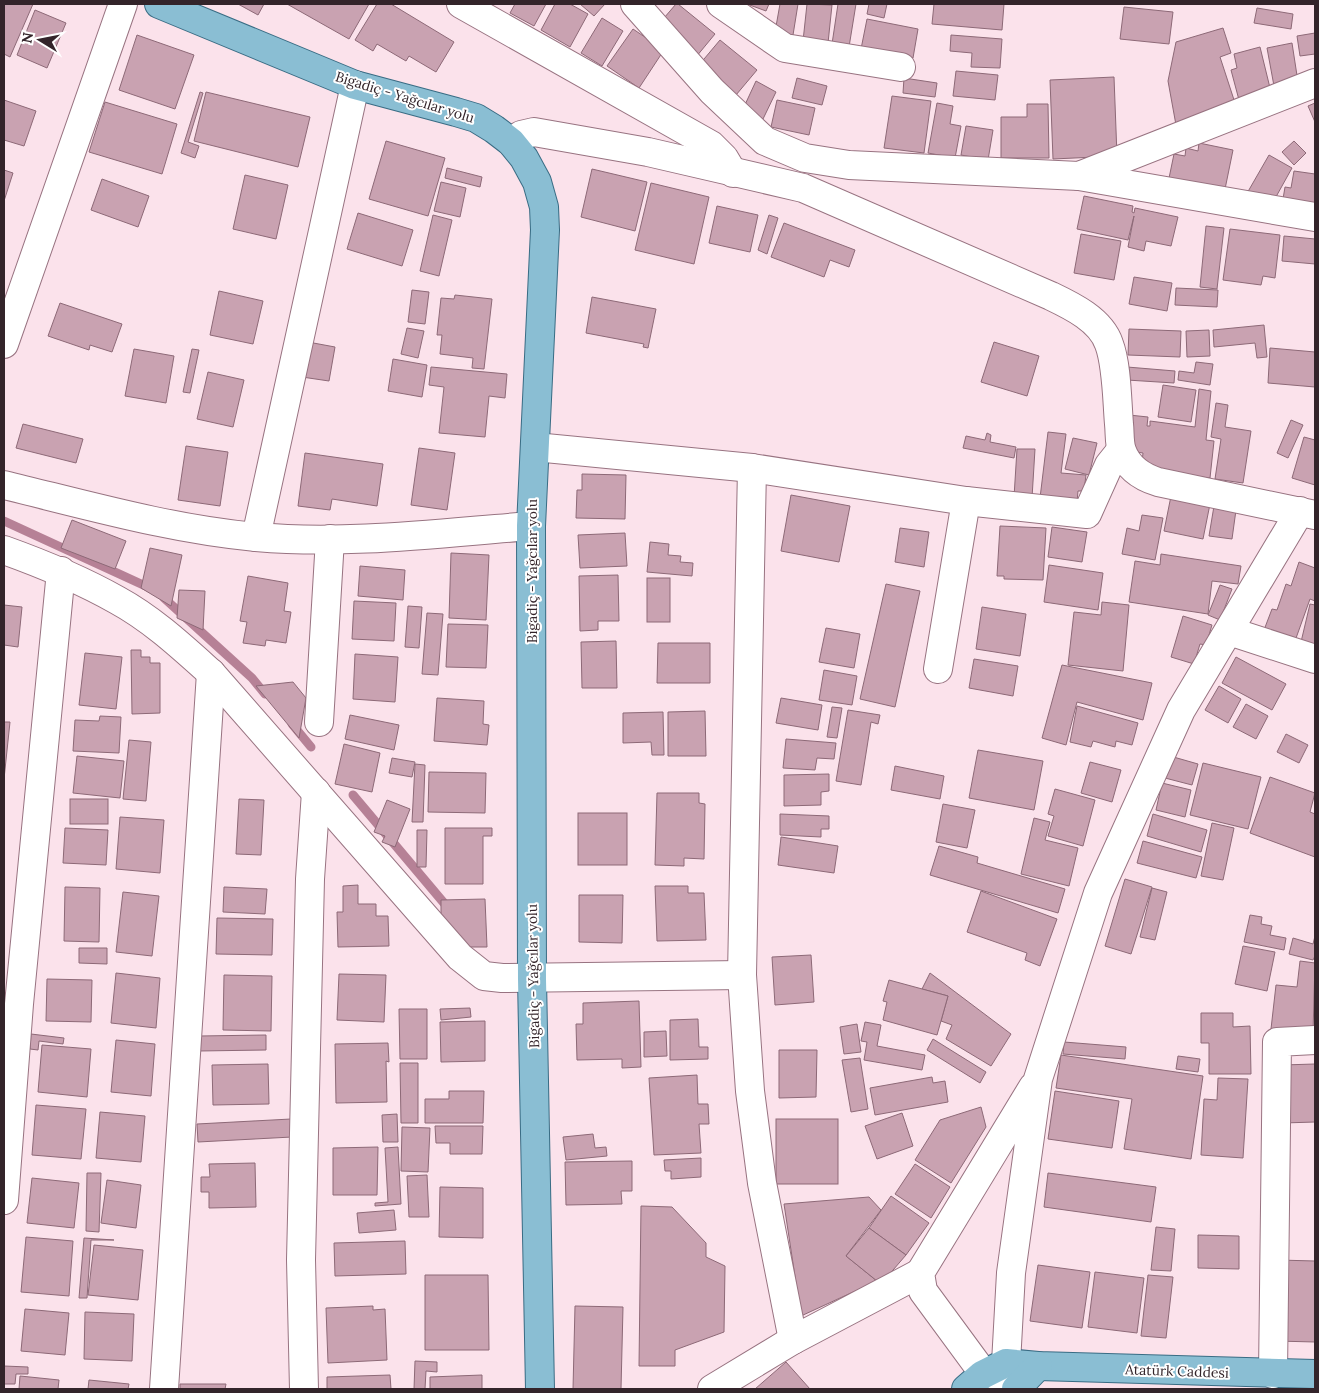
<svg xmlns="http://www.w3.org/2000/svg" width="1319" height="1393" viewBox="0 0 1319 1393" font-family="Lora,serif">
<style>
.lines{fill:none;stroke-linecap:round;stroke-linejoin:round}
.stream{stroke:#b68196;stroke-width:9}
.building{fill:#c9a2b1;stroke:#8d6977}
.minor-casing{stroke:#987381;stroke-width:30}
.major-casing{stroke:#396c84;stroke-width:30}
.minor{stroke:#fff;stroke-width:28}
.major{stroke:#8abed3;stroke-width:28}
.labels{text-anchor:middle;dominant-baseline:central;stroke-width:4;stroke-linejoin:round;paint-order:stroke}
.street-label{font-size:14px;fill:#33242a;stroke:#fff}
</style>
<rect width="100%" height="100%" fill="#fbe2eb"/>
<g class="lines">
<g class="stream">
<polyline points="4,521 152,589"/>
<polyline points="164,598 252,678 265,694"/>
<polyline points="292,724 311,747"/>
<polyline points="353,795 449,909"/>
</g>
</g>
<g class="building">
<polygon points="4,4 33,4 10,57 4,54"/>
<polygon points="238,4 264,4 258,15"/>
<polygon points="287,4 369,4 349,39"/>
<polygon points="377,4 391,4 454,42 436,72 409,56 406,61 377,44 373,51 355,40"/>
<polygon points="515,4 546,4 534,26 510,13"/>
<polygon points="555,4 570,4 588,14 570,47 541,30"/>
<polygon points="580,4 605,4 594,16"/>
<polygon points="676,4 678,4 715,34 696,57 658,25"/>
<polygon points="747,4 769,4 766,11"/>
<polygon points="780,4 798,4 793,35 775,32"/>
<polygon points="807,4 832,5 828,43 803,41"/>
<polygon points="838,4 856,4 849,47 832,44"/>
<polygon points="869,4 887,4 884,18 867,14"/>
<polygon points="934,4 1004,4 1002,30 932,24"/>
<polygon points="1124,7 1173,12 1169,44 1120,39"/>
<polygon points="1257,8 1293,14 1291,29 1254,23"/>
<polygon points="35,10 66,23 47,68 17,55"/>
<polygon points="602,18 623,31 602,66 581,53"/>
<polygon points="867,19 918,29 913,58 861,49"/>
<polygon points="1223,28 1231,53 1220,57 1236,106 1176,125 1168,81 1176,42"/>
<polygon points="633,29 664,50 639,88 607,66"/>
<polygon points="1315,33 1315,54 1300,56 1297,36"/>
<polygon points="137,35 194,55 175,109 119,90"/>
<polygon points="951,35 1002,39 1000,68 971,67 972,53 950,51"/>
<polygon points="720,40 757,70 736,95 699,65"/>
<polygon points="1292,43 1298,82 1274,86 1267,48"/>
<polygon points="1260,47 1271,92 1239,100 1231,70 1237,68 1234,54"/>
<polygon points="956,71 998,75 995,100 953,96"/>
<polygon points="1114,77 1117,156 1053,159 1050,80"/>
<polygon points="797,78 827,86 822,105 792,98"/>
<polygon points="904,78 937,83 935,97 903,93"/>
<polygon points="756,81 776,92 763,119 743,109"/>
<polygon points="200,92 203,93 188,142 199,146 195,158 181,153"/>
<polygon points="206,92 310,117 298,167 194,141"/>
<polygon points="892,96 931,101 924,153 884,148"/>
<polygon points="4,100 36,111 24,146 4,140"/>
<polygon points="777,100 815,108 809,135 771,127"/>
<polygon points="105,102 177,124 162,174 89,152"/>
<polygon points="937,103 953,106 950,124 961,126 955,158 928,153"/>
<polygon points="1315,103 1315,122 1308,106"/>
<polygon points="1027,104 1048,104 1049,158 1001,158 1001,117 1027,117"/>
<polygon points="966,126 993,130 988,160 961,155"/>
<polygon points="386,141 445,158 428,216 369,199"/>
<polygon points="1294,141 1306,153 1294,165 1282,152"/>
<polygon points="1199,143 1233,150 1224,194 1168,183 1174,154 1185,156 1186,148 1198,151"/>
<polygon points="1269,155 1292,168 1272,204 1246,195"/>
<polygon points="447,168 482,177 480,187 445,178"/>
<polygon points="592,169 647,182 635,231 581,217"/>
<polygon points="4,170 13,173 4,201"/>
<polygon points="1294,171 1315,174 1315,211 1282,205 1285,187 1291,188"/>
<polygon points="245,175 288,185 276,239 233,229"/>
<polygon points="102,179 149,196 138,227 91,210"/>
<polygon points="441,182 466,188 460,217 434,211"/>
<polygon points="651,183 709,197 694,264 635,250"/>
<polygon points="1084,196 1133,206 1132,212 1134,213 1135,208 1178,217 1171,246 1146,241 1144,251 1128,247 1134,216 1128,240 1077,229"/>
<polygon points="717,206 758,215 750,252 709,243"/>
<polygon points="358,213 413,230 402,266 347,249"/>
<polygon points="433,215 452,220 439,276 420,271"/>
<polygon points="769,215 778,218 767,254 758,250"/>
<polygon points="784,223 855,250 849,267 830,260 824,277 771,257"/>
<polygon points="1206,226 1224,228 1217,289 1200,287"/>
<polygon points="1230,229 1280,235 1275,278 1263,276 1261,285 1223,280"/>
<polygon points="1081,234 1121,241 1114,280 1074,273"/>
<polygon points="1284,236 1315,239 1315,264 1282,261"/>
<polygon points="1134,277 1172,283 1167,311 1129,304"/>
<polygon points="1176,288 1218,290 1217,307 1175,305"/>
<polygon points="412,290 429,292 425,324 408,322"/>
<polygon points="219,291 263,301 253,344 210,335"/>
<polygon points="455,295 492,299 484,369 472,368 473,358 440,354 442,335 437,335 441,298 454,299"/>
<polygon points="592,297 656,309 648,348 643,347 644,344 586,333"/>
<polygon points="60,303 122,324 112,352 90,345 89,350 48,336"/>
<polygon points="1264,325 1267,357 1257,358 1255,343 1214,347 1213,330"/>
<polygon points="407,328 424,331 418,358 401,354"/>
<polygon points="1129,329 1181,331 1180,357 1128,355"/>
<polygon points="1209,330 1210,356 1187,357 1186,331"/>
<polygon points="308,342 335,347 329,381 302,377"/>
<polygon points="994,342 1039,356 1027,396 981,382"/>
<polygon points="1270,348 1315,352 1315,387 1268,383"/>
<polygon points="134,349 174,356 166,403 125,396"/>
<polygon points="192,349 199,350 190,393 183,392"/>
<polygon points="393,359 427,365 422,397 388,391"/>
<polygon points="1196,362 1213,364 1210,385 1178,380 1179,371 1194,373"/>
<polygon points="431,367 507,374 505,398 489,396 485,437 439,433 444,387 429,385"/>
<polygon points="1127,367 1175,371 1174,383 1127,380"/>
<polygon points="208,372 244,380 233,427 197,419"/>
<polygon points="1163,385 1196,390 1191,422 1158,417"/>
<polygon points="1199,389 1211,391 1206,440 1214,441 1210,478 1145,471 1142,462 1143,453 1130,451 1129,415 1148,417 1147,426 1150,426 1150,421 1195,427"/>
<polygon points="1216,403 1228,405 1225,427 1251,431 1243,483 1215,479 1221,439 1211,437"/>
<polygon points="1291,420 1303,425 1288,458 1277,453"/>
<polygon points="23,424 83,439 76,463 16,448"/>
<polygon points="1048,432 1066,434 1061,473 1086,475 1084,491 1078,491 1077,502 1040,498"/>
<polygon points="987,433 991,435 990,442 1016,447 1014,458 963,448 966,436 985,440"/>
<polygon points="1304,437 1315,440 1315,485 1292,478"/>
<polygon points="1073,438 1097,443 1089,475 1065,469"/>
<polygon points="186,446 228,452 220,506 178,500"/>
<polygon points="419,448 455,453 447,510 411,505"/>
<polygon points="1017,449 1035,449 1032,498 1014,497"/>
<polygon points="305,453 383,464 377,506 332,499 330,510 298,506"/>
<polygon points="582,474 626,475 625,519 576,518 577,490 582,490"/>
<polygon points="791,495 850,506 839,562 781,551"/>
<polygon points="1171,496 1210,504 1203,539 1164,531"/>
<polygon points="1214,506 1236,510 1232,539 1209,536"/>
<polygon points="1142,515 1163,518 1155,560 1122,554 1127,528 1139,531"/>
<polygon points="72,520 126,541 115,569 61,548"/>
<polygon points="1000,526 1046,528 1043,580 1004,579 1004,576 997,576"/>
<polygon points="1052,527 1087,532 1082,562 1048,557"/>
<polygon points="900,528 929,532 924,567 895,562"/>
<polygon points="625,533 627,566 580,568 578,535"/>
<polygon points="650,542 669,544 668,555 681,556 680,562 693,563 692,576 647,572"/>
<polygon points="150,548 182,555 171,606 141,588"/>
<polygon points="451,553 489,555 486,620 449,618"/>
<polygon points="1161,554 1241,566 1238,584 1212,581 1208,614 1129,602 1135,561 1160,565"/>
<polygon points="1299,562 1315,568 1315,601 1310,599 1295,641 1264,630 1272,609 1277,610 1286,584 1291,586"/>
<polygon points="1049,565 1103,573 1098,610 1044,602"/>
<polygon points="360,566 405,570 403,600 358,596"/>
<polygon points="618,575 619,621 598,621 598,630 580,631 579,576"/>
<polygon points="248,576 288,583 284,611 291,612 286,643 266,640 265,646 243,643 247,622 240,621"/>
<rect x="647" y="578" width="23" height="44"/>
<polygon points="886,584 920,591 895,707 860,699"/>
<polygon points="1220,585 1232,589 1220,620 1208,615"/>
<polygon points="179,590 205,591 203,630 177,618"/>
<polygon points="354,601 396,603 394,641 352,639"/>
<polygon points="1102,602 1129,605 1123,671 1068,665 1074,612 1101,615"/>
<polygon points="1310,604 1315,605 1315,645 1301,642"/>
<polygon points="4,605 22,607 18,647 4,645"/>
<polygon points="408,606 422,607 419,648 405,647"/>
<polygon points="982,607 1026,614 1020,656 976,649"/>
<polygon points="427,613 443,614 438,675 422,674"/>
<polygon points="1183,616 1212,625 1206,645 1200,644 1194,664 1171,657"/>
<polygon points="448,624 488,625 486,668 446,667"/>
<polygon points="826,628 860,634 854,668 819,662"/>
<polygon points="616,641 617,688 582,688 581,642"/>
<polygon points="658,643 710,643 710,683 657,683"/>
<polygon points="131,650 141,650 141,657 150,657 150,663 160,663 160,713 132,714"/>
<polygon points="85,653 122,657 116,709 79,705"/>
<polygon points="355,654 398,657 395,702 353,699"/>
<polygon points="1236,657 1286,684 1272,710 1222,683"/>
<polygon points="974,659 1018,666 1013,696 969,688"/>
<polygon points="1062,665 1152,683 1143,720 1077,702 1066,745 1042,738"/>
<polygon points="824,670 857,676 852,705 819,700"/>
<polygon points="293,682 306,698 299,738 256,686"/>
<polygon points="1219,686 1241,699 1228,723 1205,710"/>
<polygon points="437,698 484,701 483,724 489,725 487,745 434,741"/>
<polygon points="781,698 822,705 818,730 776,723"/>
<polygon points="1246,704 1268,716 1256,739 1233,727"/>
<polygon points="1077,706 1138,723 1132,745 1116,741 1115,747 1093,741 1091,747 1070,742"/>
<polygon points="832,707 842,708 837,738 827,737"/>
<polygon points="848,710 880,715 878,724 871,722 861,785 836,781"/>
<polygon points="705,711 706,756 668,756 668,712"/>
<polygon points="663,712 664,755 652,755 651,742 623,743 623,713"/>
<polygon points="350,715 399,725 394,750 345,739"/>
<polygon points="100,716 121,717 119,753 73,751 75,720 99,721"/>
<polygon points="4,722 10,722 4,779"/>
<polygon points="1286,734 1308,745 1299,763 1277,752"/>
<polygon points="786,739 836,743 834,759 817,758 815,770 783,768"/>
<polygon points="129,740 151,742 146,801 123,799"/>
<polygon points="344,744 380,753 372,792 335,784"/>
<polygon points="978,750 1043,761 1034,810 969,798"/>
<polygon points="77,756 124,761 120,798 73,793"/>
<polygon points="1170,756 1198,764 1192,785 1165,778"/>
<polygon points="392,758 415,762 412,777 389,773"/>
<polygon points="1090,762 1121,770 1112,802 1081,793"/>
<polygon points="1203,763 1261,777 1248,829 1190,815"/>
<polygon points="415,764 425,765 423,822 412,822"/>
<polygon points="895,766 944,776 940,799 891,790"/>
<polygon points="429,772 486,773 485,813 428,812"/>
<polygon points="829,774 829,791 821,792 821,805 784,806 784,775"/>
<polygon points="1270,777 1315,793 1310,812 1315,814 1315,857 1250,833"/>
<polygon points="1162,783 1191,790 1185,817 1156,810"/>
<polygon points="1055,789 1095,800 1083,846 1048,836 1054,816 1048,814"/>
<polygon points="657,793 699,793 699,803 705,804 704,859 684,858 684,866 655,865"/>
<rect x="70" y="799" width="38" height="25"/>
<polygon points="239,799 264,800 261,855 236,854"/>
<polygon points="387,800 410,809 395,847 382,842 385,836 374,832"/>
<polygon points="943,804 975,810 967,848 936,842"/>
<rect x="578" y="813" width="49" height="52"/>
<polygon points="780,814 829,816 829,829 821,829 821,837 780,835"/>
<polygon points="1153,814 1207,830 1201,852 1147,836"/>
<polygon points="120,817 164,820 160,873 116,869"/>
<polygon points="1034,818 1050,822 1045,840 1078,848 1069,886 1021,874"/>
<polygon points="1212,823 1234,828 1223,880 1201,876"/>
<polygon points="65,828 108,830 106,865 63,863"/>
<polygon points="445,828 492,828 492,836 483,836 483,884 445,884"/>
<polygon points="417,830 427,830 426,867 417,867"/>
<polygon points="781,837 838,846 834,873 778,865"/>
<polygon points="1143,841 1202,857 1196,878 1137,863"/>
<polygon points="939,846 978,857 977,863 1065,889 1058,913 930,875"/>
<polygon points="1125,879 1152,887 1131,954 1105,946"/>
<polygon points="358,885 358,904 376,904 376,916 388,916 389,946 338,947 337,912 343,912 343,886"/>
<polygon points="655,886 688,886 688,893 704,893 706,940 657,941"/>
<polygon points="65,887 100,888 99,942 64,941"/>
<polygon points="224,887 267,889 265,914 223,912"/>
<polygon points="1152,888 1167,892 1155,940 1140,937"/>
<polygon points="981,891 1057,919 1040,966 1025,960 1027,953 967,932"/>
<polygon points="123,892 159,896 152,956 116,952"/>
<polygon points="579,895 623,895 622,943 579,942"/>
<polygon points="485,899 487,947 466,947 441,919 441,900"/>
<polygon points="1250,915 1262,917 1261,924 1272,926 1270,935 1286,938 1284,950 1244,942"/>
<polygon points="217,918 273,919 272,955 216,954"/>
<polygon points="1315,936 1315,956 1313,960 1289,954 1293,938 1313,944"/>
<polygon points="1243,946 1275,952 1267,991 1235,984"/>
<polygon points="79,948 107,948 107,964 79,963"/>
<polygon points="811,955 814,1002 775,1005 772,957"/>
<polygon points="1300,961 1315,963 1313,1033 1271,1029 1276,985 1297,987"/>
<polygon points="116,973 160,978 156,1028 111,1023"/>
<polygon points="930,973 1011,1034 991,1066 946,1039 952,1025 941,1021 948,996 922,989"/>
<polygon points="339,974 386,975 384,1022 337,1020"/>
<polygon points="224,975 272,976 271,1031 223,1030"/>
<polygon points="47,979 92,980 91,1022 46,1021"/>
<polygon points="889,980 948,996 937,1035 883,1020 887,1002 883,1001"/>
<polygon points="639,1001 641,1067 622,1068 622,1059 577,1060 576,1024 583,1024 583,1003"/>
<polygon points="470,1008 471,1017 441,1020 440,1009"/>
<polygon points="399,1009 427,1009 427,1059 400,1059"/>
<polygon points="1201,1013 1233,1013 1233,1027 1250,1026 1251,1074 1209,1074 1209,1043 1201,1043"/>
<polygon points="698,1019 699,1047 708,1047 708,1059 670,1060 670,1020"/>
<polygon points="485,1021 485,1061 441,1062 440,1022"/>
<polygon points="865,1022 881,1025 877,1046 925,1055 922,1070 864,1060 867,1042 861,1041"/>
<polygon points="857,1024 861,1052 844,1054 840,1027"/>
<polygon points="666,1031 667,1056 644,1057 644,1032"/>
<polygon points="31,1034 64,1038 63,1044 39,1041 38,1050 30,1049"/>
<polygon points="266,1035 266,1050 199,1051 199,1036"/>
<polygon points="933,1039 986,1072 980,1083 927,1050"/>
<polygon points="116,1040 155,1044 151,1096 111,1092"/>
<polygon points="1064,1042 1126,1047 1125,1059 1063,1054"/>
<polygon points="388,1043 389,1062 386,1061 387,1102 336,1103 335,1044"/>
<polygon points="42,1045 91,1049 87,1097 38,1092"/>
<polygon points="779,1050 817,1050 816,1097 779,1098"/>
<polygon points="1061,1055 1203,1076 1191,1159 1124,1149 1132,1099 1056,1088"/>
<polygon points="1178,1056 1200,1059 1198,1072 1176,1069"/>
<polygon points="860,1058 868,1109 851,1112 842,1060"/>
<polygon points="400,1063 418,1063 418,1123 401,1123"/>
<polygon points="268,1064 269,1104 213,1105 212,1065"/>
<polygon points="1315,1064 1315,1122 1283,1123 1282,1065"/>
<polygon points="697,1075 698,1104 708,1104 709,1124 699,1124 701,1153 654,1155 649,1078"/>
<polygon points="932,1077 933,1083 945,1081 948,1102 875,1115 870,1088"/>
<polygon points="1218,1078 1248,1079 1243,1158 1201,1155 1204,1099 1217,1100"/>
<polygon points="449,1091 484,1091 483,1123 425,1123 425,1099 449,1099"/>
<polygon points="1055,1091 1119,1101 1112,1148 1048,1139"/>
<polygon points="36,1105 86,1109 81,1159 32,1155"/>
<polygon points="981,1107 986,1127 951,1183 915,1160 940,1120"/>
<polygon points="100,1112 145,1116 141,1162 96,1158"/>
<polygon points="902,1113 913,1146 877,1159 865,1126"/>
<polygon points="397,1114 398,1142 383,1142 382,1115"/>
<polygon points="291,1119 292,1137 198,1142 197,1124"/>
<rect x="776" y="1119" width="62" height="65"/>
<polygon points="435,1126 483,1126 482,1154 450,1154 450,1143 436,1143"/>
<polygon points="402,1127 430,1128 428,1172 401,1171"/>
<polygon points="593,1134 595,1148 606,1147 607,1156 566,1160 563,1137"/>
<polygon points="378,1147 377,1195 333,1195 333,1148"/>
<polygon points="398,1147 401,1204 375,1206 375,1203 388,1202 385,1148"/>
<polygon points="701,1158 701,1177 671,1179 671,1171 665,1171 664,1160"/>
<polygon points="632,1161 632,1191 621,1191 622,1204 566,1205 565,1162"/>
<polygon points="255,1163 256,1207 209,1208 209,1192 201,1192 201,1177 210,1177 209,1164"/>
<polygon points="915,1164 950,1187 931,1218 895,1194"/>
<polygon points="87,1173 101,1173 99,1232 86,1231"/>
<polygon points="1048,1173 1156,1187 1151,1222 1044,1207"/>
<polygon points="427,1175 429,1217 409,1217 407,1176"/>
<polygon points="32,1178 79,1183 74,1228 27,1223"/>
<polygon points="107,1180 141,1185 136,1228 101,1223"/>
<polygon points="440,1187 483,1188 483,1238 439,1237"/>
<polygon points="891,1196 929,1223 906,1255 869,1228"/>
<polygon points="869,1197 881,1210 846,1256 877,1281 801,1316 784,1204"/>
<polygon points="641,1206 672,1207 706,1243 706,1257 725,1266 724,1332 675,1350 675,1366 639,1366"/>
<polygon points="394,1210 396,1230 359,1233 357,1213"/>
<polygon points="1156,1227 1175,1229 1171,1271 1151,1270"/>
<polygon points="869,1228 906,1255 887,1277 877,1281 846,1256"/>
<polygon points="1198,1235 1239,1236 1239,1269 1198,1268"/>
<polygon points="26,1237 73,1241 69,1296 21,1292"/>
<polygon points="84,1238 114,1240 91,1240 87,1298 79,1298"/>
<polygon points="405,1241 406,1274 335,1276 334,1243"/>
<polygon points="94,1245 143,1250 138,1300 88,1295"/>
<polygon points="1278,1260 1315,1261 1315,1342 1276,1341"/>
<polygon points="1038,1265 1090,1272 1082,1328 1030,1321"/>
<polygon points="1095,1272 1144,1278 1137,1333 1088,1327"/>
<polygon points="425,1275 488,1275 489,1350 425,1350"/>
<polygon points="1148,1275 1173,1277 1166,1338 1141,1336"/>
<polygon points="373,1306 373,1310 385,1309 387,1360 328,1363 326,1308"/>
<polygon points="575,1306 623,1307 621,1389 573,1389"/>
<polygon points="25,1309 69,1313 65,1355 21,1351"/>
<polygon points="85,1312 134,1314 132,1361 84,1359"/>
<polygon points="415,1361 437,1362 437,1372 426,1371 425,1389 414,1389"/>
<polygon points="786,1362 810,1389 755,1389"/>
<polygon points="4,1366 28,1367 28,1374 16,1374 15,1384 4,1384"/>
<polygon points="390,1375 391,1389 327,1389 327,1377"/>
<polygon points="482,1375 482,1389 430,1389 430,1377"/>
<polygon points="20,1376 59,1380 58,1389 19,1389"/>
<polygon points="89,1380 129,1384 128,1389 88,1389"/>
<polygon points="180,1384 226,1384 225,1389 180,1389"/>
</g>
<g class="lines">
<g class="minor-casing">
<g id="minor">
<polyline points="461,4 711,145 724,158 733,173"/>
<polyline points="635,4 712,91 765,141 805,158 849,165 1079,176 1315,83"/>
<polyline points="721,4 785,48 901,67"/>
<path d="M511,142L521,135L534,132L648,152L803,188L1051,296C1072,306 1101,320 1109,344C1117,365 1117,401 1119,424C1120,433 1119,443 1122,451C1128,468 1142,477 1158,482L1315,515"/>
<polyline points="1079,176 1315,217"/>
<polyline points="4,344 123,4"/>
<polyline points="535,447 752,468 966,501 1087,514 1109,465 1121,450"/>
<polyline points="752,468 742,975 750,1091 762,1183 793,1340"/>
<path d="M4,485C87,505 170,529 256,537C347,545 440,533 531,526"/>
<polyline points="256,537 355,85"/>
<path d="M4,550C43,564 80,579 117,600C152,619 182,647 211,673L460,957L484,976L502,978L742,975"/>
<polyline points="1229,631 1315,659"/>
<polyline points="938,669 966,501"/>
<polyline points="319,722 330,539"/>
<polyline points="4,1200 19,1004 61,571"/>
<polyline points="1273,1374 1277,1042 1315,1040"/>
<polyline points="1019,1384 1006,1363 1011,1273 1038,1079 1098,893 1181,710 1300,511"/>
<polyline points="164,1389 211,673"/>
<polyline points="304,1389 301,1260 310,879 316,792"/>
<polyline points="712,1389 793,1340 920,1273"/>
<polyline points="995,1389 923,1291 920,1273 1033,1087"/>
</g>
</g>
<g class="major-casing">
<g id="major">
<polyline points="159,4 355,85 456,112 476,118 494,129 511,142 524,158 537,182 544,207 545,230 531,526 532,979 540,1389"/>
<polyline points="966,1389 982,1375 1006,1363 1038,1366 1315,1374"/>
<polyline points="1016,1389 1038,1366"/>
</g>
</g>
<use href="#minor" class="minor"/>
<use href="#major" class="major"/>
</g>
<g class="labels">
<g class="street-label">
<text transform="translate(405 97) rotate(17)">Bigadiç - Yağcılar yolu</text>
<text transform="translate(532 571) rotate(-90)">Bigadiç - Yağcılar yolu</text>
<text transform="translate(533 976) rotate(-91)">Bigadiç - Yağcılar yolu</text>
<text transform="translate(1177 1371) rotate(2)">Atatürk Caddesi</text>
</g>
</g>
<rect width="1319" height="1393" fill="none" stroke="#33242a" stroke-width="10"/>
<g transform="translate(40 40) rotate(280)" stroke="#ffffff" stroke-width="4" paint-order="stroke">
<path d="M0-4L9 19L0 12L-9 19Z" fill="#33242a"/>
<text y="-8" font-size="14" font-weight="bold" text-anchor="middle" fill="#33242a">N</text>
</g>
</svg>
